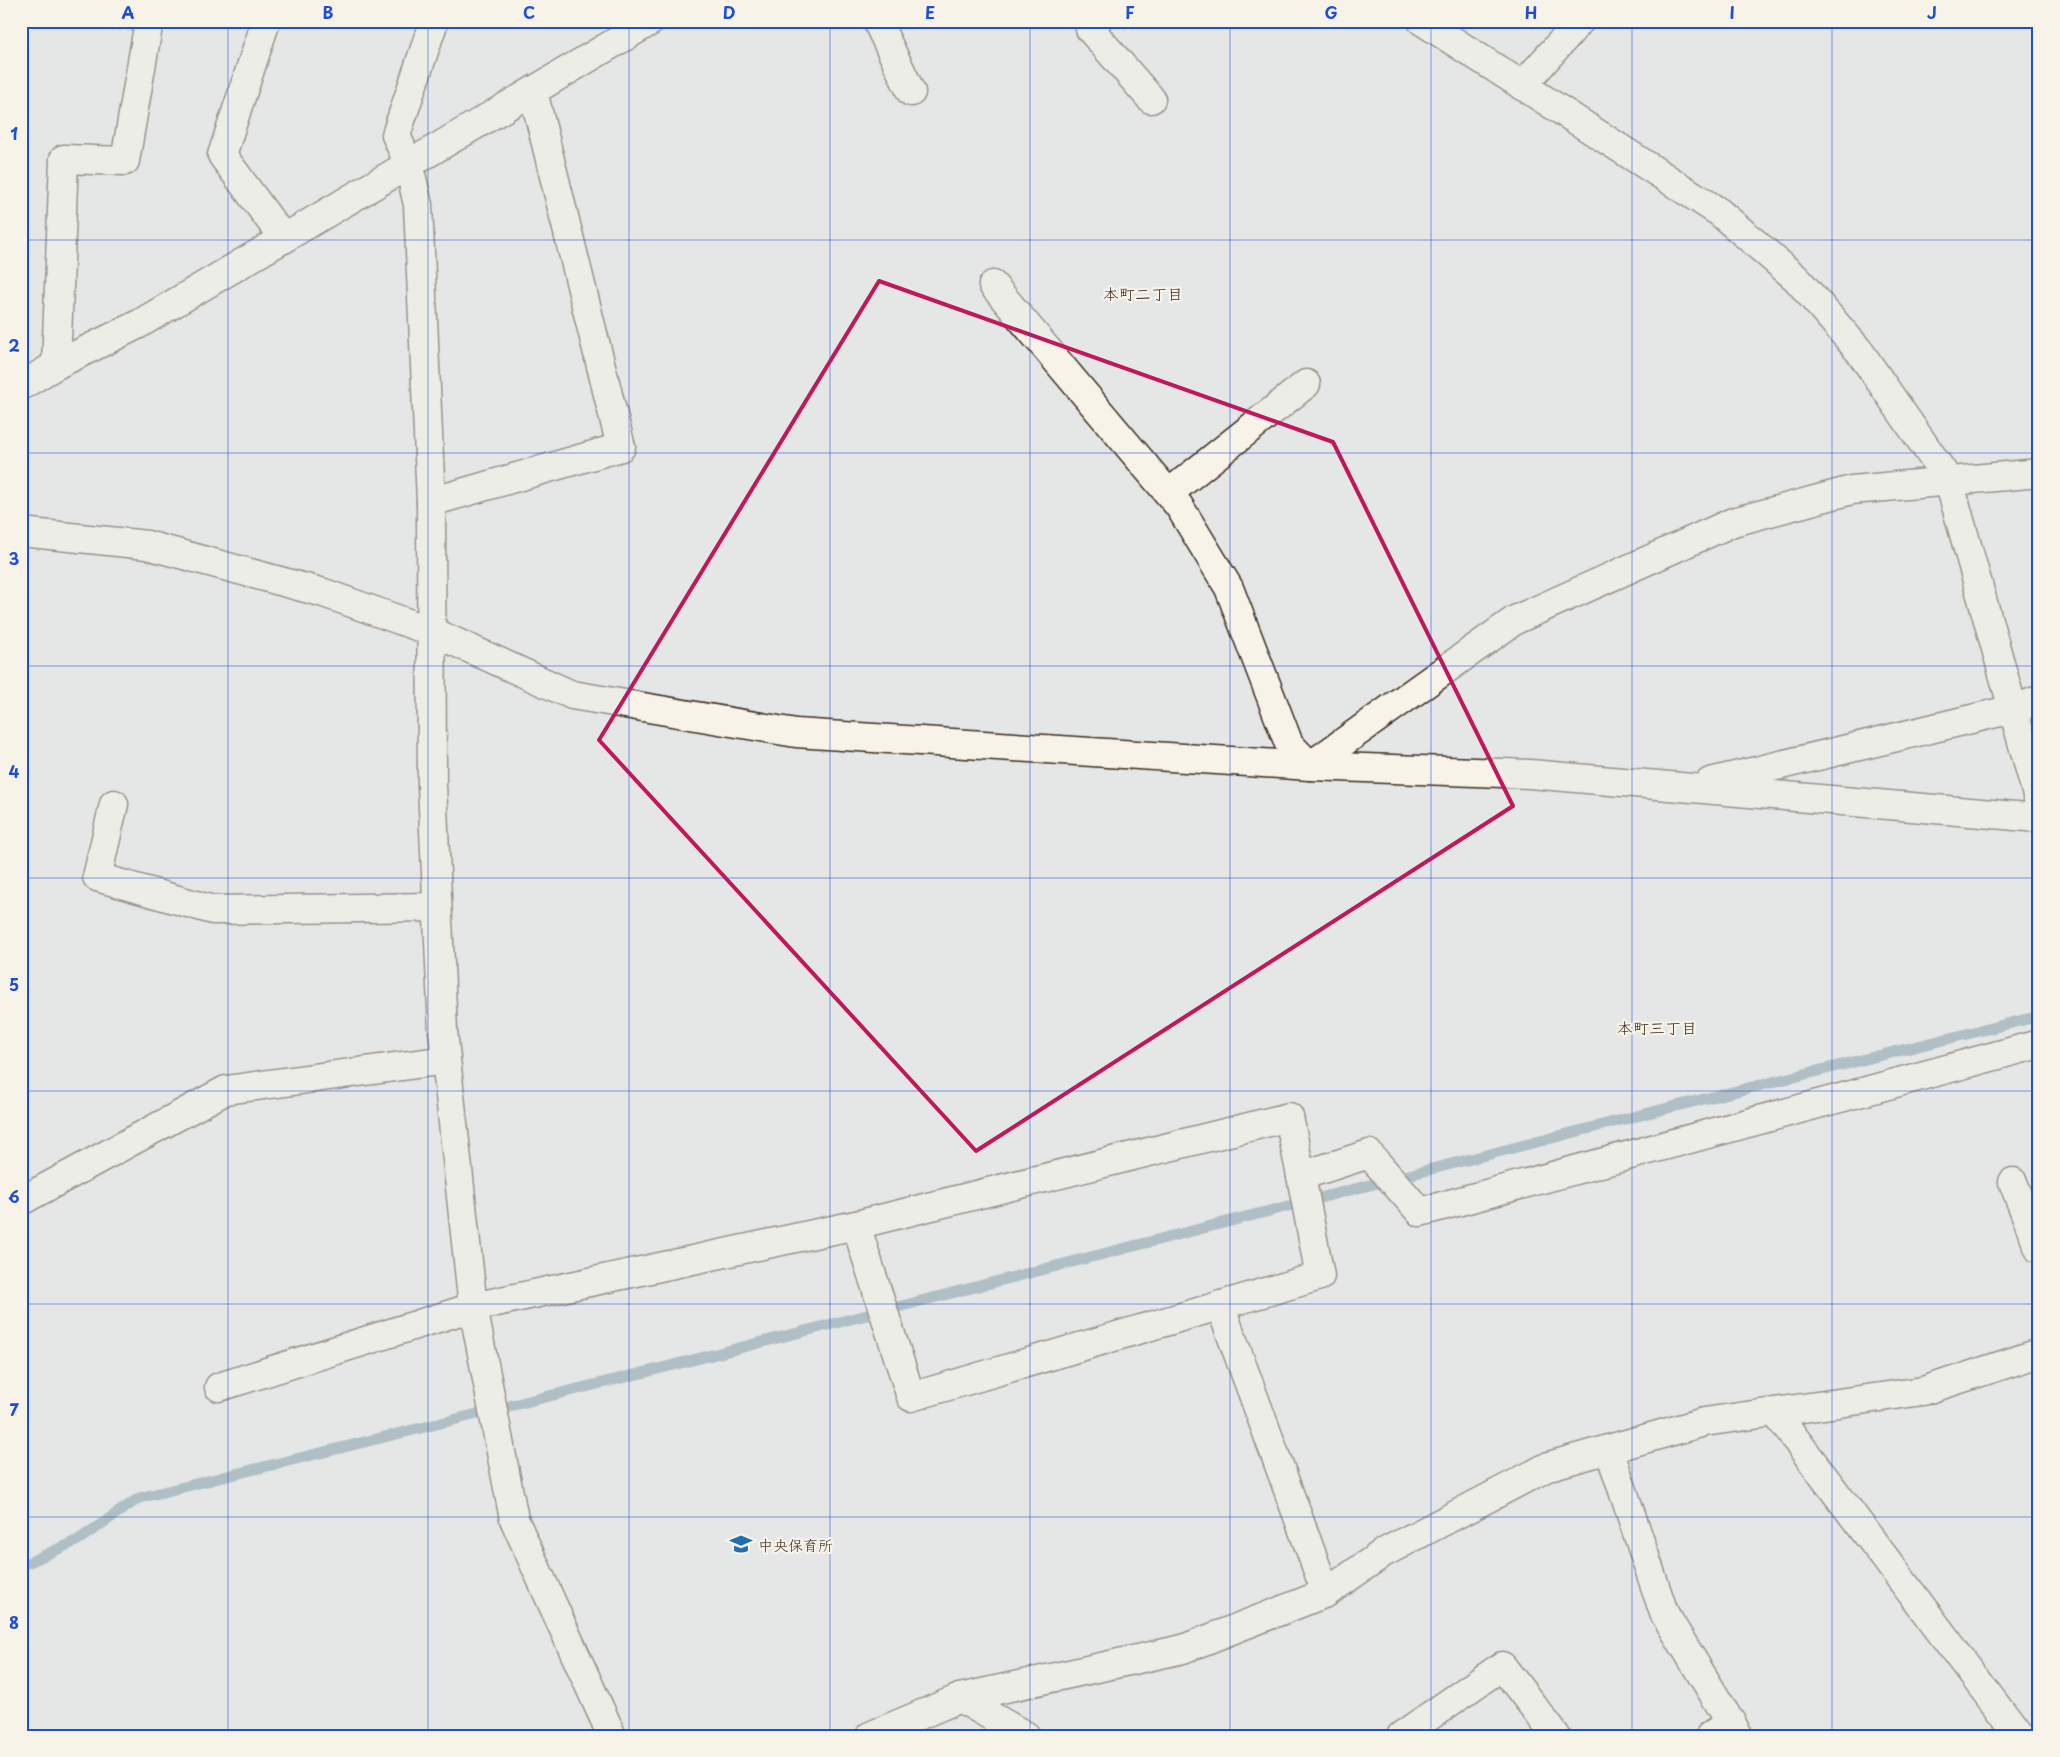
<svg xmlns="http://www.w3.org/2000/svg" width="2060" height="1757" viewBox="0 0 2060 1757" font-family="'Playpen Sans','Klee One',sans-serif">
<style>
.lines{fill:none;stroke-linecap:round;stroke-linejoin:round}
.stream{stroke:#6d8f9c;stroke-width:11}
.minor-casing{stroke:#3b2a1e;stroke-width:31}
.minor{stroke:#f7f3e8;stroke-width:28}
.marked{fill:none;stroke:#c2185b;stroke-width:4;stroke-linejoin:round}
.grid{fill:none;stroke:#1d4ed8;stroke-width:1;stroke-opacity:0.55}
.labels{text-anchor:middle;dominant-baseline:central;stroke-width:4.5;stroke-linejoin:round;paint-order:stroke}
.poi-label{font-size:15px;fill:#3b2a1e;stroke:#f7f3e8;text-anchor:start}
.neighbourhood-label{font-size:16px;fill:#3b2a1e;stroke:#f7f3e8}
.neatline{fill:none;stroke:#1d4ed8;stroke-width:2}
.grid-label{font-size:16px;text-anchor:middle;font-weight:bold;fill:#1d4ed8}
</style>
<rect width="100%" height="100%" fill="#e5e7e7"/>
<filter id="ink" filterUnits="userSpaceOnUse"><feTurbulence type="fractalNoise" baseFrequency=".02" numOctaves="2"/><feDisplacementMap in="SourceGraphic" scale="10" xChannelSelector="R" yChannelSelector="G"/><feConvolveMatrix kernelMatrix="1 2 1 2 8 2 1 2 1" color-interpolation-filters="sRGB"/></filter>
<g filter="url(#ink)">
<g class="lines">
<polyline class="stream" points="21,1566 78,1540 139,1498 658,1369 1664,1109 2039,1016"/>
<g class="minor-casing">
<g id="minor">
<polyline points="266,21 222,155 284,239"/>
<polyline points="434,21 396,135 409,165 418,205 431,502 432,785 443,1031 473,1307 514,1519 612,1736"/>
<polyline points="877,21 911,92"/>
<polyline points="1097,21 1090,29 1151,99"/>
<polyline points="1422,21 1719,212 1797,279 1860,352 1949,481 2039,802"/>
<polyline points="1522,86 1580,21"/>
<polyline points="993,285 1179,506 1229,588 1289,744 1310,766 1515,620 1733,522 1852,490 2039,473"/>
<polyline points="56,365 64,159 125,161 149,21"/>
<polyline points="21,386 56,365 139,324 651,21"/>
<polyline points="1169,493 1306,384"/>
<polyline points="431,502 621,447 533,91"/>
<polyline points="21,532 147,545 324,593 433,632 572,695 796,733 1310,766 1530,774 2039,818"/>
<polyline points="1710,782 2013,709 2039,700"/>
<polyline points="114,804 97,877 213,910 437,907"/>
<polyline points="2013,1182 2039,1249"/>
<polyline points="21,1201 226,1090 446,1060"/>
<polyline points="856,1225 911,1397 1320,1276 1301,1176"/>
<polyline points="1220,1305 1326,1593"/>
<polyline points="219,1387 473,1307 856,1225 1289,1117 1301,1176 1369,1154 1420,1212 2039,1044"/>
<polyline points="1775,1412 2019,1736"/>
<polyline points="1609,1449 1664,1613 1739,1736"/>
<polyline points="960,1698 1026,1736"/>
<polyline points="870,1736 960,1698 1183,1649 1326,1593 1383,1553 1549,1466 1704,1422 1923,1391 2039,1353"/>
<polyline points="1401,1736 1502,1666 1556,1736"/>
<polyline points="1710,1736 1731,1722"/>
</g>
</g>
<use href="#minor" class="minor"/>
</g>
</g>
<path d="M0 0H2060V1757H0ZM879,281L1333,442L1513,806L976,1151L599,740Z" fill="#e5e7e7" fill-opacity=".55" fill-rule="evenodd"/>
<path class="marked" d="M879,281L1333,442L1513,806L976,1151L599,740Z"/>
<path class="grid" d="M228,21V1736M428,21V1736M629,21V1736M830,21V1736M1030,21V1736M1230,21V1736M1431,21V1736M1632,21V1736M1832,21V1736M21,240H2039M21,453H2039M21,666H2039M21,878H2039M21,1091H2039M21,1304H2039M21,1517H2039"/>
<defs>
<g id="school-bare" transform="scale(1.725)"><path d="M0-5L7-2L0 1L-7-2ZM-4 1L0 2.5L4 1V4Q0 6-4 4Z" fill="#1f6fb2" stroke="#f7f3e8" stroke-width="2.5" paint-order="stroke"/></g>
</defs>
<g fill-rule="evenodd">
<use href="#school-bare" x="741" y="1544"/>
</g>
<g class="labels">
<g class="poi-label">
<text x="758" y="1544">中央保育所</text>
</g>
<g class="neighbourhood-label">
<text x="1143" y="293">本町二丁目</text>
<text x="1657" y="1027">本町三丁目</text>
</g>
</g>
<rect width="2060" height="1757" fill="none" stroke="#f7f3e8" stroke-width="55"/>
<rect x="28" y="28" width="2004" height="1702" class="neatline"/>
<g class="grid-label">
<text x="128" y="19">A</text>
<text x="328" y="19">B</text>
<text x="529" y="19">C</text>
<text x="729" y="19">D</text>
<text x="930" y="19">E</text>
<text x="1130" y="19">F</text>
<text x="1331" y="19">G</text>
<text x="1531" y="19">H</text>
<text x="1732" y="19">I</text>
<text x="1932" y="19">J</text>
<text x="14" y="140">1</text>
<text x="14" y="352">2</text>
<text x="14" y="565">3</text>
<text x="14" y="778">4</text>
<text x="14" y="991">5</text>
<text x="14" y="1203">6</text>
<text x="14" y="1416">7</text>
<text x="14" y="1629">8</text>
</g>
</svg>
